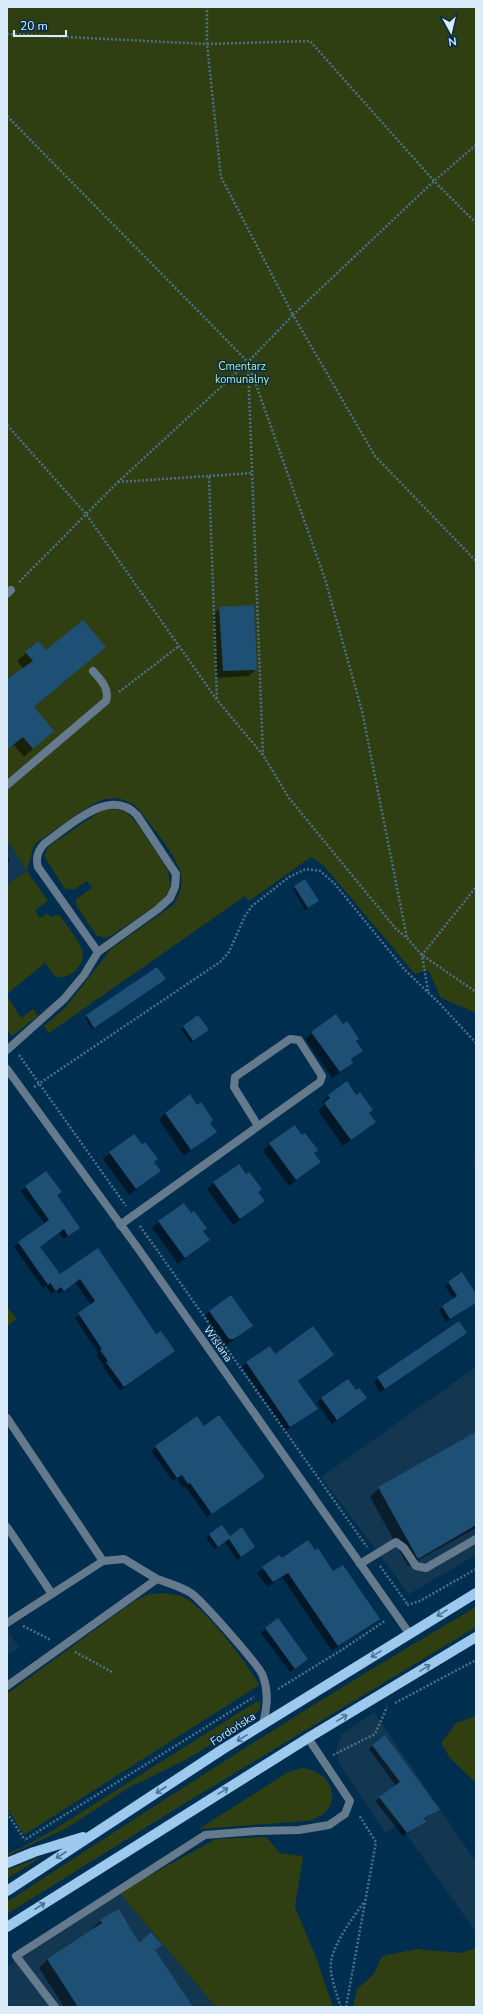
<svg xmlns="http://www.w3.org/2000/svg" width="483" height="2014" viewBox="0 0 483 2014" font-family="'Nunito Sans',sans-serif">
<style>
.built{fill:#143751}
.green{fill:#303f11}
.shadow{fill:#0007}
.building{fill:#1e4f75}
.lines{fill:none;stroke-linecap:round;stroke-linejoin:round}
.path{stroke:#4c708b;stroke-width:2.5;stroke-dasharray:2 2;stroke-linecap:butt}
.lane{stroke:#657a8c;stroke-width:8}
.street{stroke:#657a8c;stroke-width:8}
.primary{stroke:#9dc9ee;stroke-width:10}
.oneway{stroke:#477497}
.labels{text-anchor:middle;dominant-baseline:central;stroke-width:3;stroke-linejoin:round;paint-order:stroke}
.park-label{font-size:11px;fill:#c9e794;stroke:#002e4f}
.street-label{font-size:11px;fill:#daebfb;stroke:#002e4f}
</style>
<rect width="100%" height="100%" fill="#002e4f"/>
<g class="built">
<polygon points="7,840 27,871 7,885"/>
<polygon points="476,1367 476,1555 409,1594 321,1477"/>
<polygon points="7,1630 19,1648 7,1655"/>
<polygon points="374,1712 476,1862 476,1932 399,1824 385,1833 339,1763 337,1748 341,1735"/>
<polygon points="119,1892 216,2007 7,2007 7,1966"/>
</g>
<g class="green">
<path d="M7,7H476V1013L441,998L428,970L415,974L324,866L311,857L249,901L245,896L49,1033L44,1026L65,1008L111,949L173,905C179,897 183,885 181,875C178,857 149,823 137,807C111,789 95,802 72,818C60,826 48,835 36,843L33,848L27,871L48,901L35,910L40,918L47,913L51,917L57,915L60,916C66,924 83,945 83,955C83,967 66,983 54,975C51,972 48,966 45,963L7,994V885L27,871L7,840Z"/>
<polygon points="114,809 126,812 136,822 168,870 170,883 169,890 162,901 111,936 106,938 96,935 76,905 76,899 92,888 87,881 75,889 65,889 44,856 48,847 96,814 102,810"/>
<polygon points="7,996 21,1018 33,1009 38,1016 12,1036 7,1030"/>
<polygon points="7,1307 17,1319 7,1326"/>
<path d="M165,1593C171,1594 178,1595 183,1597C205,1607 247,1663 259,1685L24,1835L7,1808V1694L134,1601L149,1594Z"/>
<path d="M476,1607V1627L182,1805L7,1914V1902C162,1801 316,1700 476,1607Z"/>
<polygon points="256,1702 260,1702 260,1709 246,1724 185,1760 128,1788 67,1828 7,1856 7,1853 21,1848 50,1832"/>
<polygon points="476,1716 476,1783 450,1758 441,1743 456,1723"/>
<path d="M302,1768C337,1772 345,1812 308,1821L199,1829L288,1772Z"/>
<polygon points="266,1837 280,1853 303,1856 295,1907 317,1960 333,2007 216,2007 119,1892 216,1839"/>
<polygon points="43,1856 7,1879 7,1870"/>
<polygon points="476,1948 476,2007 353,2007 357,1989 374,1974 382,1956 417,1949 460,1953"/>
</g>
<g class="shadow">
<polygon points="220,608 256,669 249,676 216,678 213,615"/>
<polygon points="38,642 46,651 96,655 33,708 53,731 24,757 14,745 7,750 7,675 10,679 24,669 17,661"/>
<polygon points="7,856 10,861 7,864"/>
<polygon points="305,880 316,903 305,910 293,889"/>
<polygon points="162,981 92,1029 85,1018 87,1016"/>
<polygon points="198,1016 206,1032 191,1043 181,1029"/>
<polygon points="312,1033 355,1042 361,1051 350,1061 352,1062 345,1069 332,1078 305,1039"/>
<polygon points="347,1083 374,1122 343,1146 318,1111 324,1105 322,1102 328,1096"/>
<polygon points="165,1113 215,1132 184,1156 159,1120"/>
<polygon points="270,1144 313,1154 320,1162 289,1186 263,1151"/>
<polygon points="110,1153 153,1162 160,1171 129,1195 103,1159"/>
<polygon points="46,1172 60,1192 56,1196 79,1227 64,1239 59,1233 39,1247 60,1276 98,1250 156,1335 174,1351 120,1391 103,1367 104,1366 96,1355 98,1353 75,1318 91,1305 75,1282 59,1294 56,1290 51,1294 46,1286 43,1288 14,1247 45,1224 21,1191"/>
<polygon points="214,1183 257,1192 264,1201 233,1225 207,1189"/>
<polygon points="159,1222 203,1231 209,1240 178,1264 152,1228"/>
<polygon points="449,1282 476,1296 476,1303 446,1322 439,1310 454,1299 445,1286"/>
<polygon points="210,1311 252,1326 226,1346 205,1316"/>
<polygon points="466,1333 380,1392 374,1383 378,1378"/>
<polygon points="275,1355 333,1355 297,1382 316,1409 285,1431 242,1367 247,1363"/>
<polygon points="321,1398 366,1398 332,1424 317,1403"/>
<polygon points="196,1417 204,1427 264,1477 207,1517 185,1486 183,1488 177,1478 173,1481 151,1451"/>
<polygon points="476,1433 476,1528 408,1566 370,1497 379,1488"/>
<polygon points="210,1535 229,1537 254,1547 237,1560 225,1542 214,1549 206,1538"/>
<polygon points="282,1560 333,1573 379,1618 332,1651 282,1577 268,1587 257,1573 263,1568"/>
<polygon points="266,1628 302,1664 290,1672 261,1633"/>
<polygon points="373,1745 438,1810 423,1820 425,1822 421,1825 403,1836 375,1801 396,1786 369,1749"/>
<polygon points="118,1910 139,1944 161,1945 154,1951 191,2007 64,2007 39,1968 47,1960 93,1930 92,1929 100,1921"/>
</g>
<g class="building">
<polygon points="254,605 257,670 223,671 219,607"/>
<polygon points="83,620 106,647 34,707 54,731 33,749 23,737 7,750 7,679 33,661 25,652 38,641 46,650"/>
<polygon points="305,879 319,901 308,908 294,886"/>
<polygon points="157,967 166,979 94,1028 86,1015"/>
<polygon points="336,1014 343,1024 347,1021 359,1039 356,1041 363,1051 351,1059 353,1063 340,1072 311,1032"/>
<polygon points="198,1015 209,1030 193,1041 183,1026"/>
<polygon points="347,1081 356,1095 360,1092 373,1110 369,1113 376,1122 351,1140 324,1103 330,1098 328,1095"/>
<polygon points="190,1094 197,1105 201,1102 213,1120 210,1123 217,1132 191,1150 165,1113"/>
<polygon points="295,1125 302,1135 305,1133 318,1150 314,1153 321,1162 296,1180 269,1143"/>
<polygon points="134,1134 142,1144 145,1142 158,1159 154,1162 161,1171 136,1189 109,1152"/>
<polygon points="239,1164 246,1174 249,1172 262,1189 258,1192 265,1201 240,1219 213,1182"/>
<polygon points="46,1171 62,1192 57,1195 80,1228 68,1236 64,1229 40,1247 52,1263 60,1274 98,1248 156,1334 161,1331 175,1351 124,1387 106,1362 108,1361 100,1350 102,1349 78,1313 95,1301 80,1279 64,1291 61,1287 56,1291 50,1283 48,1285 18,1242 49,1220 25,1186"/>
<polygon points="184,1203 191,1213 194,1211 207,1228 203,1231 210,1240 185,1258 158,1221"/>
<polygon points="462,1272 476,1294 476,1303 450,1319 442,1306 457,1296 448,1282"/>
<polygon points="231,1295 253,1326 234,1339 229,1339 209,1311"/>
<polygon points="459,1321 467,1333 385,1389 377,1377"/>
<polygon points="313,1326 334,1355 298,1381 318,1409 290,1427 246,1362 270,1346 275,1354"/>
<polygon points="348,1379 356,1390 359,1388 367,1398 337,1420 321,1398"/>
<polygon points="219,1415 265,1477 212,1514 190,1483 188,1484 182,1475 177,1478 155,1446 197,1416 204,1426"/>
<polygon points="476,1432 476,1525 418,1559 378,1487"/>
<polygon points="222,1525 230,1536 242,1527 255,1547 241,1557 229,1539 218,1547 209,1534"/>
<polygon points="308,1540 315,1550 318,1548 333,1571 343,1565 380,1619 338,1646 288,1573 273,1582 262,1567 279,1555 282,1558"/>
<polygon points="278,1618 308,1659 295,1669 265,1628"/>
<polygon points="385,1735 440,1810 424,1818 426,1822 407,1833 379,1797 400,1782 372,1745"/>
<polygon points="119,1909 139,1943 151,1932 162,1945 155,1950 193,2007 78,2007 47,1959 102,1923 100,1920"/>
</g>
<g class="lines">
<g class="path">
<polyline points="7,34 207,44 207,7"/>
<polyline points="7,116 248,362 325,579 362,711 407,938"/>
<polyline points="476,145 434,181 293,315 375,456 476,561"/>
<polyline points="248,366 263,755"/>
<polyline points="7,425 86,514 217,700 263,755 289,798 396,929 407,938 422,955 476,992"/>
<polyline points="209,476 252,473"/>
<polyline points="118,482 209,476 217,698"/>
<polyline points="19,582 118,482 248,362 293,315 221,177 207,44 310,41 434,181 476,223"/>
<polyline points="119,692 179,646"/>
<polyline points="428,991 422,955 476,887"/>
<polyline points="19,1055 126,1206"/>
<polyline points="34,1087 220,962 229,952 245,916 252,906 289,877 306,869 320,871 334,883 404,969 440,1004 476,1043"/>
<polyline points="476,1159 476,1166"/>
<polyline points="140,1226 367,1547"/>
<polyline points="380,1566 408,1605"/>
<polyline points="407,1605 420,1601 476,1569"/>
<polyline points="23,1626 51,1640"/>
<polyline points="75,1652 112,1672"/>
<polyline points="278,1689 340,1651 385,1621"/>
<polyline points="395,1703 476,1660"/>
<polyline points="333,1755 375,1734 387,1707"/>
<polyline points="7,1813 25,1840"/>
<polyline points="26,1839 254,1697"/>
<path d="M341,2007C337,1996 329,1973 331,1962C334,1942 353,1918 364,1902"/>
<polyline points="346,2007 376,1842 359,1815"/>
</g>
<g class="lane">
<polyline points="7,594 11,590"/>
<path d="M7,785L106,701C110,689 101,680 93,671"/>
<path d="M7,1050L64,999L84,975L98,952L158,909L170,898L175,887L176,874L137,815C109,786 70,826 45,843C39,849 35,857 38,867L98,952"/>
<polyline points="120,1225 320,1082 322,1076 299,1040 290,1039 235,1077 234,1087 258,1126"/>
<polyline points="7,1418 103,1561"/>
<polyline points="7,1527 52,1594 103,1561 124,1559 157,1579"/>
<polyline points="360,1564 396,1542 404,1548 416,1566 426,1568 476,1539"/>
<polyline points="7,1623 52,1594"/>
<path d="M7,1686L157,1579C168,1583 182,1587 191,1593C202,1601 259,1665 263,1676C269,1693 267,1707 263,1724"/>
<polyline points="55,2007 16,1956 205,1835 257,1831 299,1830 329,1825 345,1814 350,1801 308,1738"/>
</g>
<polyline class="street" points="7,1069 137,1247 409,1633"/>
<g class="primary">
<polyline points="7,1863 34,1852 83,1837"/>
<polyline points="7,1891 223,1749 476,1593"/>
<polyline points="7,1927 308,1738 476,1637"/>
</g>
</g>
<defs><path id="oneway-shaft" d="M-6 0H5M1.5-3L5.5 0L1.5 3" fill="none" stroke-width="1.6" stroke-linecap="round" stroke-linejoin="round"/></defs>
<g class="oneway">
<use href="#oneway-shaft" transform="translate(442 1613) rotate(149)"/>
<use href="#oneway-shaft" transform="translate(376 1654) rotate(148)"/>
<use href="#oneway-shaft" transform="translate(425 1668) rotate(-31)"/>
<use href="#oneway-shaft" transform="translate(342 1718) rotate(-31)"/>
<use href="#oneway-shaft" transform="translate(242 1738) rotate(148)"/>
<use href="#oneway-shaft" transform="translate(161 1790) rotate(147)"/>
<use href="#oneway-shaft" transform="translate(223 1791) rotate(-32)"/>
<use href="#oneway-shaft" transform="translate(61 1855) rotate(147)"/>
<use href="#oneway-shaft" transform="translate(40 1906) rotate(-33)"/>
</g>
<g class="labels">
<g class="park-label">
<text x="242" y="366">Cmentarz<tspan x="242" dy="13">komunalny</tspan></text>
</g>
<g class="street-label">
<text transform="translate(218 1344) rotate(55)">Wiślana</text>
<text transform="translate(233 1729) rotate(-33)">Fordońska</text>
</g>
</g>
<rect width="483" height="2014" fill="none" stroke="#daebfb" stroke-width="16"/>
<g transform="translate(451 32) rotate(172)" stroke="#002e4f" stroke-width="3" paint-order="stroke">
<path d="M0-3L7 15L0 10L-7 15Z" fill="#daebfb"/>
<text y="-6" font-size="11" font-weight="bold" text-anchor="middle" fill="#daebfb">N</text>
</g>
<path d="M14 30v6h52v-6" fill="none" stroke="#daebfb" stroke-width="2"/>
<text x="20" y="30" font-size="12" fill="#daebfb" stroke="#002e4f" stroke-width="3" paint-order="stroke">20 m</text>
</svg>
